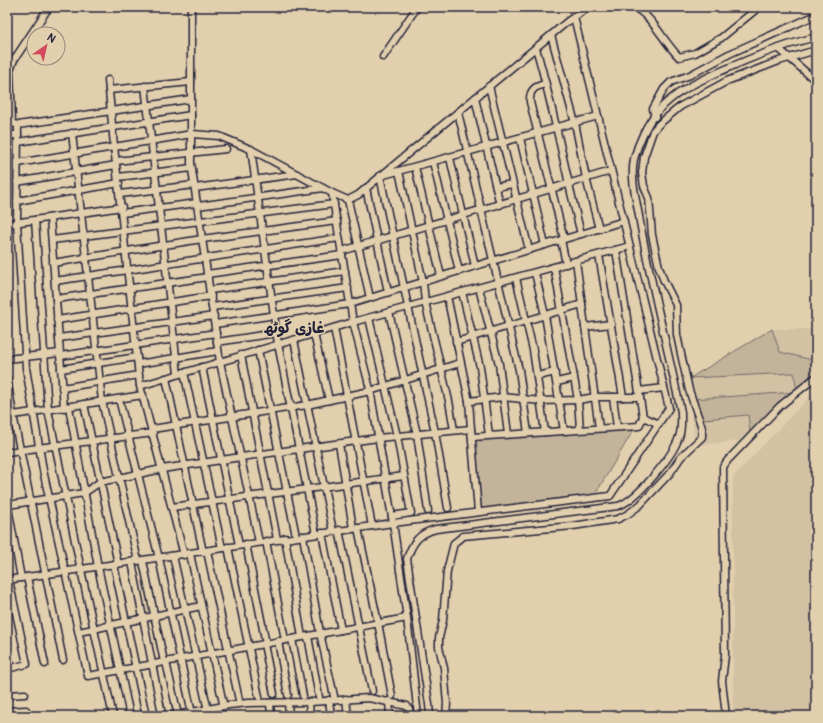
<svg xmlns="http://www.w3.org/2000/svg" width="823" height="723" viewBox="0 0 823 723" font-family="Pangolin,'Playpen Sans Arabic',sans-serif">
<style>
.built{fill:#d3c1a4}
.green{fill:#c3b39a;stroke:#726a6a}
.lines{fill:none;stroke-linecap:round;stroke-linejoin:round}
.minor-casing{stroke:#22223b;stroke-width:9}
.minor{stroke:#e2cfad;stroke-width:6}
.labels{text-anchor:middle;dominant-baseline:central;stroke-width:3;stroke-linejoin:round;paint-order:stroke}
.district-label{font-size:15px;font-weight:bold;fill:#22223b;stroke:#e2cfad}
</style>
<rect width="100%" height="100%" fill="#e2cfad"/>
<filter id="ink" filterUnits="userSpaceOnUse"><feTurbulence type="fractalNoise" baseFrequency=".025" numOctaves="2"/><feDisplacementMap in="SourceGraphic" scale="8" xChannelSelector="R" yChannelSelector="G"/><feConvolveMatrix kernelMatrix="1 2 1 2 8 2 1 2 1" color-interpolation-filters="sRGB"/></filter>
<g filter="url(#ink)">
<g class="built">
<polygon points="772,329 816,329 816,361 780,352"/>
<polygon points="794,373 797,392 692,399 690,378"/>
<polygon points="816,390 816,716 733,716 733,477"/>
<polygon points="748,415 751,440 695,445 693,420"/>
</g>
<g class="green">
<polygon points="772,329 780,352 816,361 816,367 797,392 751,440 748,415 693,420 692,399 797,392 794,373 690,378"/>
<polygon points="636,426 593,498 478,512 472,437"/>
</g>
<g class="lines">
<g class="minor-casing">
<g id="minor">
<polyline points="191,7 191,163 220,362 259,542"/>
<path d="M634,7C654,18 663,41 679,57L695,53L721,38L759,7"/>
<polyline points="551,35 575,123 586,178 599,229"/>
<path d="M536,48C554,109 565,172 581,234"/>
<polyline points="778,48 816,81"/>
<polyline points="383,57 417,7"/>
<polyline points="108,80 114,146 140,386 184,555"/>
<path d="M546,84C535,86 529,90 530,102L564,239"/>
<polyline points="145,86 178,374"/>
<polyline points="489,86 529,250"/>
<polyline points="109,90 191,82"/>
<polyline points="475,98 500,205"/>
<polyline points="191,99 18,125 17,223 26,368 43,470 88,676 407,618"/>
<polyline points="458,112 519,370 528,433"/>
<polyline points="655,117 653,109 664,89 671,82 690,75 729,54 816,15"/>
<polyline points="18,125 15,124 12,122 10,70 14,60 49,7"/>
<polyline points="72,133 102,401 138,561"/>
<polyline points="7,135 18,135"/>
<polyline points="520,138 545,245"/>
<polyline points="18,142 191,115"/>
<polyline points="251,149 278,344 316,534"/>
<polyline points="450,158 475,266"/>
<polyline points="116,161 226,149"/>
<polyline points="433,162 459,271"/>
<polyline points="18,163 192,134 219,136 250,149 332,193 348,200 358,195 568,21 589,7"/>
<polyline points="415,167 441,276"/>
<polyline points="399,171 423,282 425,302 449,401 454,430"/>
<polyline points="118,177 192,168"/>
<polyline points="17,182 116,165"/>
<polyline points="496,187 512,184"/>
<polyline points="195,188 297,174"/>
<polyline points="366,188 388,292"/>
<polyline points="332,193 353,322 370,389 393,523 407,618 418,716"/>
<polyline points="120,194 194,185"/>
<polyline points="348,200 370,298"/>
<polyline points="17,201 119,183"/>
<polyline points="198,206 323,188"/>
<polyline points="122,213 197,203"/>
<polyline points="50,218 64,408"/>
<polyline points="35,220 48,410 81,570 113,716"/>
<polyline points="7,224 122,207"/>
<polyline points="52,240 334,204"/>
<polyline points="561,240 566,264"/>
<polyline points="616,250 643,417"/>
<polyline points="342,251 611,171"/>
<polyline points="599,255 623,397"/>
<polyline points="576,261 599,428"/>
<polyline points="53,263 202,239 337,221"/>
<polyline points="554,267 578,400 580,429"/>
<polyline points="535,273 545,315 564,431"/>
<polyline points="207,274 342,255"/>
<polyline points="516,278 533,350 545,432"/>
<polyline points="55,281 339,238"/>
<polyline points="479,288 499,364 508,434"/>
<polyline points="210,290 345,271"/>
<polyline points="462,292 480,367 489,435"/>
<polyline points="447,296 469,401 471,429"/>
<polyline points="56,299 208,277"/>
<polyline points="212,307 348,288"/>
<polyline points="389,312 417,434 428,511"/>
<polyline points="369,318 397,436 411,513 392,516"/>
<polyline points="57,320 211,296"/>
<polyline points="215,324 350,304 624,221"/>
<polyline points="585,327 611,324"/>
<polyline points="334,328 372,526"/>
<polyline points="314,334 329,400"/>
<polyline points="59,338 214,316"/>
<polyline points="294,340 333,531"/>
<polyline points="217,342 276,333"/>
<polyline points="456,342 582,304"/>
<polyline points="258,350 296,536"/>
<polyline points="241,355 277,539"/>
<polyline points="60,356 216,333"/>
<polyline points="7,359 60,353"/>
<polyline points="138,364 218,351"/>
<polyline points="202,367 239,545"/>
<polyline points="61,369 137,357"/>
<polyline points="184,372 222,548"/>
<polyline points="538,376 555,372"/>
<polyline points="7,378 13,415 63,660"/>
<polyline points="166,378 203,552"/>
<polyline points="557,382 574,378"/>
<polyline points="140,386 353,322 630,246"/>
<polyline points="62,388 139,375"/>
<polyline points="639,391 664,388"/>
<polyline points="613,397 617,427"/>
<polyline points="119,399 159,558 191,709"/>
<polyline points="469,401 503,397 541,401 578,400 595,397 640,397"/>
<polyline points="84,404 118,564"/>
<polyline points="69,407 98,567 130,716"/>
<polyline points="7,416 143,395"/>
<polyline points="152,429 307,405 370,391 460,363"/>
<polyline points="472,437 639,426 643,417 659,424"/>
<polyline points="339,444 353,528"/>
<polyline points="7,452 153,433"/>
<polyline points="7,502 21,578"/>
<polyline points="8,505 84,493 100,482 162,469 241,457 378,438 471,429 478,512"/>
<polyline points="172,507 404,476"/>
<polyline points="448,508 435,432 380,176 598,116"/>
<polyline points="358,528 378,623 392,696"/>
<polyline points="339,530 372,691"/>
<polyline points="322,533 341,630"/>
<polyline points="303,536 320,633 334,696"/>
<polyline points="285,538 302,637"/>
<polyline points="266,541 285,640"/>
<polyline points="246,544 266,644"/>
<polyline points="228,547 259,697"/>
<polyline points="207,551 239,700"/>
<polyline points="190,554 223,703"/>
<polyline points="173,556 207,706"/>
<polyline points="143,561 164,662"/>
<polyline points="132,562 162,714"/>
<polyline points="114,565 146,716"/>
<polyline points="27,577 45,664"/>
<polyline points="7,580 393,523 610,496 669,408 574,17"/>
<polyline points="79,632 201,606"/>
<polyline points="308,636 319,697"/>
<polyline points="292,639 303,696"/>
<polyline points="278,641 288,695"/>
<polyline points="264,644 274,694"/>
<polyline points="7,650 11,668"/>
<polyline points="166,662 177,711"/>
<polyline points="7,669 27,664 9,580"/>
<polyline points="7,695 25,694"/>
<polyline points="346,699 348,716"/>
<polyline points="329,700 331,716"/>
<polyline points="389,701 390,716"/>
<polyline points="288,702 289,716"/>
<polyline points="309,702 310,716"/>
<polyline points="270,703 271,716"/>
<polyline points="7,711 26,710"/>
<polyline points="171,716 229,705 248,703 311,702 369,698 407,706 409,709 410,716"/>
<path d="M430,716L429,704L407,559C412,543 419,533 436,529L618,506C637,500 673,456 679,437C682,429 681,421 681,412C668,349 651,286 640,222C637,202 630,180 634,159C638,143 647,123 658,111C675,92 697,82 719,72C750,58 783,45 816,37"/>
<polyline points="446,716 447,704 444,668 439,647 439,638 443,620 447,571 454,543 463,536 573,526 618,519 628,514 640,505 670,473 681,457 702,437 702,428 689,390 681,354 677,335 676,305 664,281 659,267 652,235 649,198 644,186 642,173 644,157 653,131 659,124 681,106 727,81 779,61 816,50"/>
<polyline points="726,716 722,681 725,655 723,467 728,460 780,406 816,377"/>
</g>
</g>
<use href="#minor" class="minor"/>
</g>
</g>
<g class="labels">
<g class="district-label">
<text x="294" y="328">غازی گوٹھ</text>
</g>
</g>
<rect width="823" height="723" fill="none" stroke="#e2cfad" stroke-width="24"/>
<rect x="12" y="12" width="799" height="699" fill="none" stroke="#22223b" stroke-width="1.5" filter="url(#ink)"/>
<g transform="translate(46 46) rotate(34)"><circle r="19" fill="#e2cfad" stroke="#958a7f"/>
<path d="M0-3L7 15L0 10L-7 15Z" fill="#d1495b"/>
<text y="-6" font-size="11" font-weight="bold" text-anchor="middle" fill="#22223b">N</text>
</g>
</svg>
